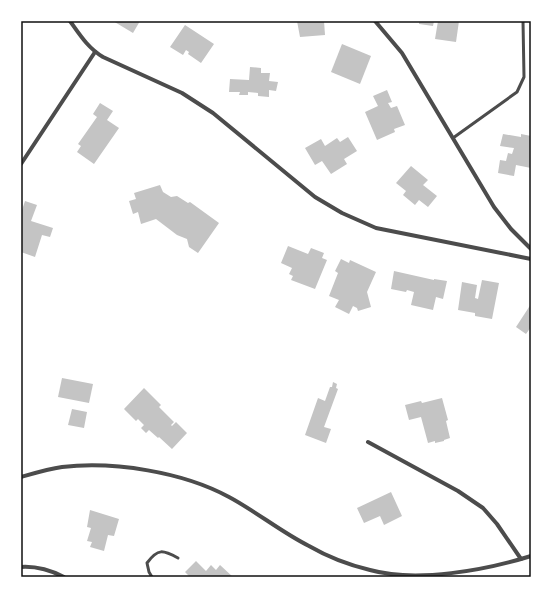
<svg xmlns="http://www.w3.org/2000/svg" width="552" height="598" viewBox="0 0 552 598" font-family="'Open Sans',sans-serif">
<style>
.building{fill:#c4c4c4}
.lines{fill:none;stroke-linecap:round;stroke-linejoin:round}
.service{stroke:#4c4c4c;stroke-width:3}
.minor{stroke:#4c4c4c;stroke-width:4}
.neatline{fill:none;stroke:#111;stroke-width:1.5}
</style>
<rect width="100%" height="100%" fill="#fff"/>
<g class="building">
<polygon points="113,21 140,21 133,33"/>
<polygon points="297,21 324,21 325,35 300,37"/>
<polygon points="419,21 434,21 433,26 419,24"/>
<polygon points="438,21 459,21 456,42 435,39"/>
<polygon points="185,25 214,44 201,63 188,54 189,52 186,50 183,55 170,47"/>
<polygon points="342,44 371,56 360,84 331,72"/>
<polygon points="250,67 261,68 261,73 270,73 269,81 278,82 276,91 269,90 269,97 258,96 258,93 248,92 248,95 239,95 240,92 229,92 230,79 249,80"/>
<polygon points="387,90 392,102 388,103 391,108 397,106 405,125 394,129 395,132 377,140 365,112 378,106 373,96"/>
<polygon points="100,103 113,111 107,120 119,128 94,164 77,152 81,146 78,144 97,117 93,114"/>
<polygon points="503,134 521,137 521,134 531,136 531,168 516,165 514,176 498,173 500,160 506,161 508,153 512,154 514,148 500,146"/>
<polygon points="348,137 357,151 344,159 347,164 331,174 322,161 315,165 305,148 321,139 325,146 337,138 340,142"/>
<polygon points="411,166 428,180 423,185 437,196 428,207 419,200 415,205 403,195 406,191 396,183"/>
<polygon points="160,185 163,192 171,197 177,196 188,203 190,202 219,223 198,253 189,247 187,239 177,235 156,219 141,224 138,212 133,214 129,201 136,199 134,193"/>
<polygon points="25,201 37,205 31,221 53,228 50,237 42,235 35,257 21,252 21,213"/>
<polygon points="288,246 308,254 311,248 324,253 322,258 327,260 315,289 291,280 293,276 289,274 292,268 281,263"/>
<polygon points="341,259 349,263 350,260 376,272 367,292 371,307 358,311 357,308 353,306 349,314 335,307 339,300 329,296 338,273 335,271"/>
<polygon points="394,271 434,280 434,279 447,281 443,299 436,297 433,310 411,305 414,292 407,290 406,292 391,289"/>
<polygon points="482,280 499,283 492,319 475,316 475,313 458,310 462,282 477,285 475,298 478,299"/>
<polygon points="531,304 531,327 526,334 516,327"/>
<polygon points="62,378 93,384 89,403 58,397"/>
<polygon points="333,382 337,384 336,388 338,389 324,427 331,429 326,443 305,435 318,398 325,401 330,387 332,387"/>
<polygon points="144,388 161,405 159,407 174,422 171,425 172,426 176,422 187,433 172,449 159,437 158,438 149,430 146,433 141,428 144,425 138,419 136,421 124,409"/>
<polygon points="442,398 448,420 446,421 450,438 444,440 444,441 435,443 435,441 428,443 421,417 409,420 405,405 421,401 422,403"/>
<polygon points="72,409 87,412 84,428 68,425"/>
<polygon points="391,492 402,516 384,525 380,516 364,523 357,508"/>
<polygon points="90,510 119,519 114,536 108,535 104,551 90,547 92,542 87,541 91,528 87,527"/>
<polygon points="196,561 206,571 211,565 216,570 220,565 233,577 190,577 185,572"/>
</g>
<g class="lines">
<g class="service">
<polyline points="453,138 517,92 524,77 523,21"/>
<path d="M152,577L149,572L147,563C158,548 163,550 178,558"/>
</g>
<g class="minor">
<path d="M70,21C80,35 88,48 103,57L182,93L213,113L315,197L342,213L376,228L531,259"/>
<polyline points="375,21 402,53 494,207 511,229 531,249"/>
<polyline points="21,164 95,52"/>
<polyline points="368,442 458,491 483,508 497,524 521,559"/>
<path d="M21,477C35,473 48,469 62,467C114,461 183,472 229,497C257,512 281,532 309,546C328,557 349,565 370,570C417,583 486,570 531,556"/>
<path d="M21,567C37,566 50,570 64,577"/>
</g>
</g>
<rect width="552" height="598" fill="none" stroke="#ffffff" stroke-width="44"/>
<rect x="22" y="22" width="508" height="554" class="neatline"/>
</svg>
